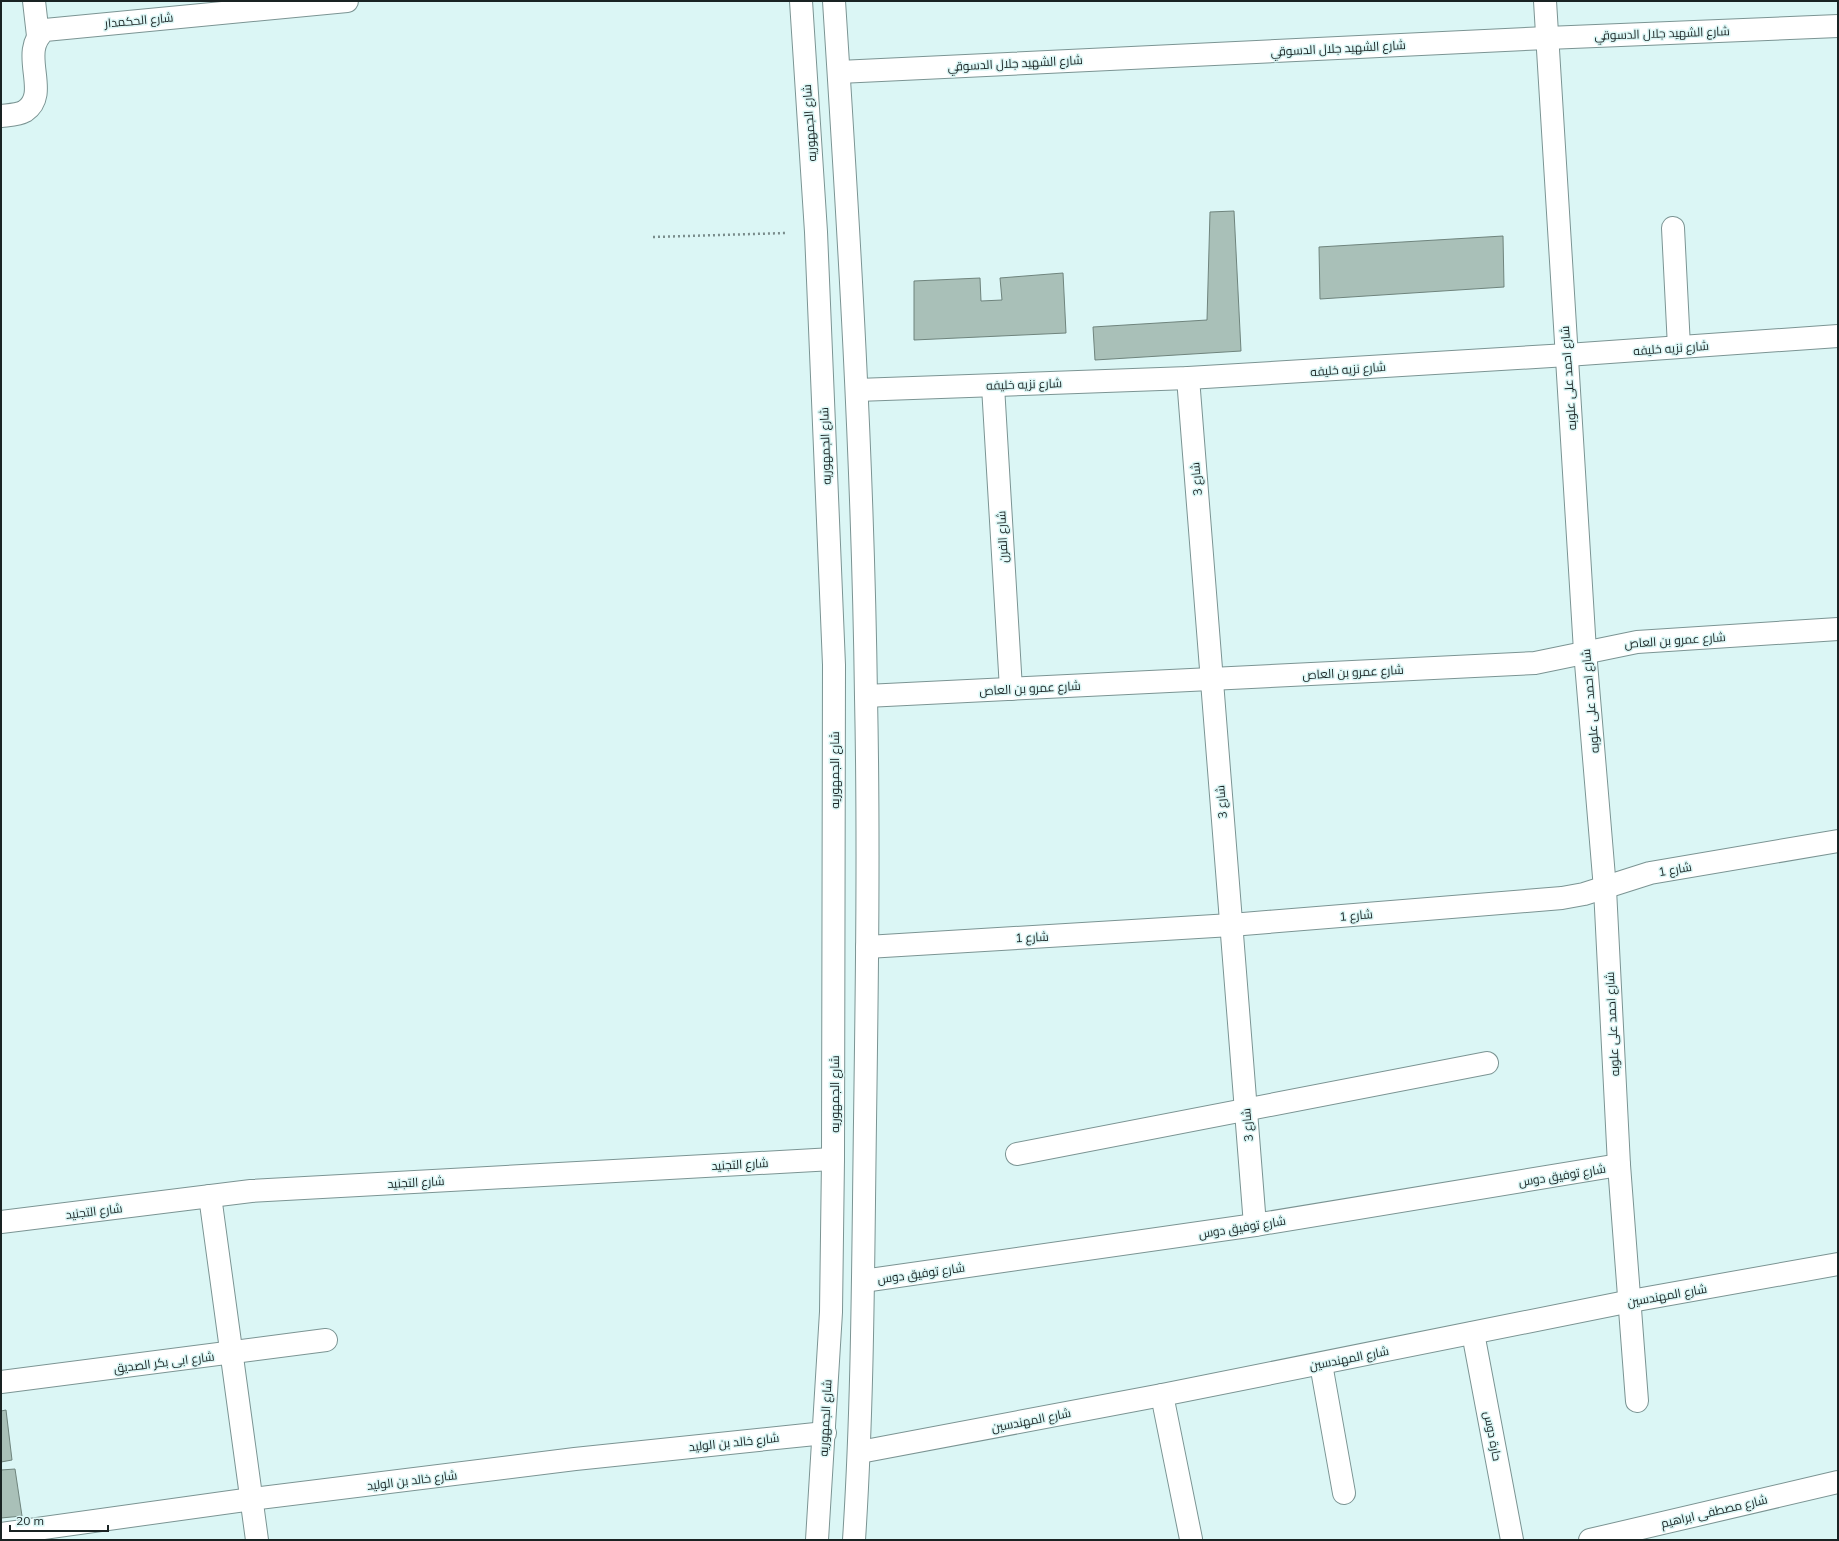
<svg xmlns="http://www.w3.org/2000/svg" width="1839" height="1541" viewBox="0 0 1839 1541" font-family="Mulish,Cairo,sans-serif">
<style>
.building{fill:#a9c0b8;stroke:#6f847d}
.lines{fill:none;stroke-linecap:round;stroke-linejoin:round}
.street-casing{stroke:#7b9493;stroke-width:24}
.secondary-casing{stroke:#7b9493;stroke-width:24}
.path{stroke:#798c8b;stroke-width:2.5;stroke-dasharray:2 3;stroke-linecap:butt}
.street{stroke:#fff;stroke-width:22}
.secondary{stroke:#fff;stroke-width:22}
.labels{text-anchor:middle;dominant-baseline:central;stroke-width:3;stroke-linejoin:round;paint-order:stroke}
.street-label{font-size:12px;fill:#192323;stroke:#dbf6f5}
</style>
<rect width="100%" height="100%" fill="#dbf6f5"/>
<g class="building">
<polygon points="1234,211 1241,351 1095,360 1093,327 1207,320 1210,212"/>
<polygon points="1503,236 1504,287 1320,299 1319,247"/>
<polygon points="1063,273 1066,333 914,340 914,281 980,278 981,301 1002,300 1000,278"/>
<polygon points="6,1410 12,1460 1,1462 1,1411"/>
<polygon points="15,1469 22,1516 1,1518 1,1470"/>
</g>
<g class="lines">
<g class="street-casing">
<g id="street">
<polyline points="34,1 38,36"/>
<polyline points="1545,1 1585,651 1605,889 1619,1165 1637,1401"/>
<polyline points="839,72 1547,38 1838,26"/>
<path d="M1,116C9,115 18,115 25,111C52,93 17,52 45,30L347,1"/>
<polyline points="1673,228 1679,347"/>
<polyline points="1188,378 1255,1225"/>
<polyline points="993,386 1011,689"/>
<polyline points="857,390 1188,378 1567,355 1838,336"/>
<polyline points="866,696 1535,663 1637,642 1838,629"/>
<polyline points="867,947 1231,925 1562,898 1584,894 1650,873 1838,841"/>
<polyline points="1017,1154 1487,1063"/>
<polyline points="210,1196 257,1540"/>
<polyline points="1,1222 251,1191 833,1159"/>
<polyline points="863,1281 1255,1225 1619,1165"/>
<polyline points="1473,1333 1512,1540"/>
<polyline points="1321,1364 1344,1493"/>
<polyline points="1,1382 326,1340"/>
<polyline points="1162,1395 1191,1539"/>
<polyline points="860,1452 1162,1395 1631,1301 1838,1264"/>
<polyline points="1,1534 252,1499 575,1459 825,1433"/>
<polyline points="1590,1540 1838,1482"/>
</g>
</g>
<g class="secondary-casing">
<g id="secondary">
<polyline points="801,1 816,232 834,665 833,1159 831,1312 817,1540"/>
<path d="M834,1C849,233 863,465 866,697C869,839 867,980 865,1122C863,1262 863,1401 854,1540"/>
</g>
</g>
<polyline class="path" points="653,237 787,233"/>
<use href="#street" class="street"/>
<use href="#secondary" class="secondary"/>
</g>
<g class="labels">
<g class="street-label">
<text transform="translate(139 20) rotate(-5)">شارع الحكمدار</text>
<text transform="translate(1662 33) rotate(-2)">شارع الشهيد جلال الدسوقي</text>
<text transform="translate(1338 48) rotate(-3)">شارع الشهيد جلال الدسوقي</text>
<text transform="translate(1015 63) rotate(-3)">شارع الشهيد جلال الدسوقي</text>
<text transform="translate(809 123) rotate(-94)">شارع الجمهوريه</text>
<text transform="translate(1671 348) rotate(-4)">شارع نزيه خليفه</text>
<text transform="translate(1348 369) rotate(-4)">شارع نزيه خليفه</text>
<text transform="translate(1568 378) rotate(-94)">شارع احمد على علوبه</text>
<text transform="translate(1024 384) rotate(-2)">شارع نزيه خليفه</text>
<text transform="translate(825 446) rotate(-92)">شارع الجمهوريه</text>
<text transform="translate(1196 479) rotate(-95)">شارع 3</text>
<text transform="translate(1002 537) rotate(-93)">شارع الفرن</text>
<text transform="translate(1675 640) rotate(-4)">شارع عمرو بن العاص</text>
<text transform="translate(1353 672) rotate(-3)">شارع عمرو بن العاص</text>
<text transform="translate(1030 688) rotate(-3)">شارع عمرو بن العاص</text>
<text transform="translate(1590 701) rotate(-95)">شارع احمد على علوبه</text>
<text transform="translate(834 770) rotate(-90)">شارع الجمهوريه</text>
<text transform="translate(1221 802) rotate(-95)">شارع 3</text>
<text transform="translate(1675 869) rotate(-10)">شارع 1</text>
<text transform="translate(1356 915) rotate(-5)">شارع 1</text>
<text transform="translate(1032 937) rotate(-3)">شارع 1</text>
<text transform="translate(1612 1024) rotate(-93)">شارع احمد على علوبه</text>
<text transform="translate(834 1094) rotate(-90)">شارع الجمهوريه</text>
<text transform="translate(1247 1125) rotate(-95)">شارع 3</text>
<text transform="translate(740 1164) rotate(-3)">شارع التجنيد</text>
<text transform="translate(1562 1175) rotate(-9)">شارع توفيق دوس</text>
<text transform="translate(416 1182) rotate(-3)">شارع التجنيد</text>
<text transform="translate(94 1211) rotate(-7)">شارع التجنيد</text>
<text transform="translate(1242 1227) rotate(-9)">شارع توفيق دوس</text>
<text transform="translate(921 1273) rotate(-8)">شارع توفيق دوس</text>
<text transform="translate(1667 1295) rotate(-10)">شارع المهندسين</text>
<text transform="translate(1349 1358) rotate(-11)">شارع المهندسين</text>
<text transform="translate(164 1362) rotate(-7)">شارع ابى بكر الصديق</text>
<text transform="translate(825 1418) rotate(-87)">شارع الجمهوريه</text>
<text transform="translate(1031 1420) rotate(-11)">شارع المهندسين</text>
<text transform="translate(1493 1436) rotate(79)">حارة دوس</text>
<text transform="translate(734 1442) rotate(-6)">شارع خالد بن الوليد</text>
<text transform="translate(412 1480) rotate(-7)">شارع خالد بن الوليد</text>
<text transform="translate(1714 1511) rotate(-13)">شارع مصطفى ابراهيم</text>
</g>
</g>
<rect width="1839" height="1541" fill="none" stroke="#192323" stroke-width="4"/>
<path d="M10 1525v6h98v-6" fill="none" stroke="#192323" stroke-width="2"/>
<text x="16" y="1525" font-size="12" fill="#192323" stroke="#dbf6f5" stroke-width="3" paint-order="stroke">20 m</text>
</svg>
